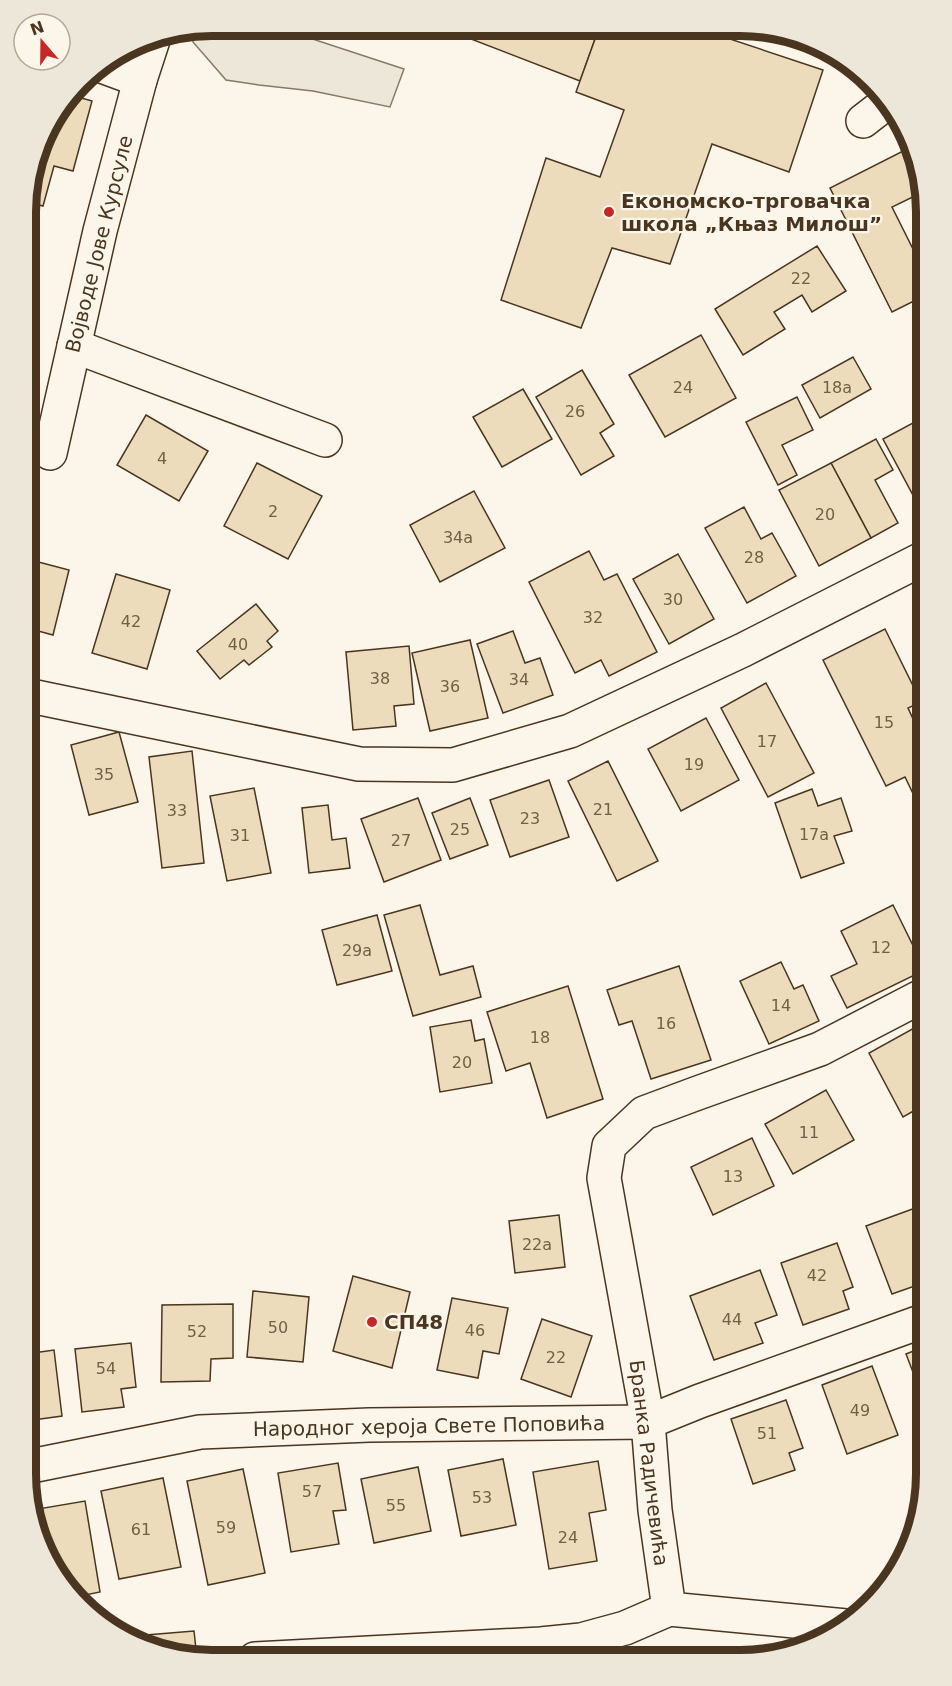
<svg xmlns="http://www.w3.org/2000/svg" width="952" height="1686" viewBox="0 0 952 1686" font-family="'DejaVu Sans',sans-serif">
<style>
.parking{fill:#ede7d9;stroke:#887966;stroke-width:1.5}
.building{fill:#ecdcbc;stroke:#4a3520;stroke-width:1.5}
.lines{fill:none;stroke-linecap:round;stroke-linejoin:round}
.minor-casing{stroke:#4a3520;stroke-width:36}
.minor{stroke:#fbf6e9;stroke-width:33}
.poi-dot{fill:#c62828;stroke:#fbf6e9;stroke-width:2}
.labels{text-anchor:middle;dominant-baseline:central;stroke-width:4.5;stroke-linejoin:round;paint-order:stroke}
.number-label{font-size:16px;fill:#725f47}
.poi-label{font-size:20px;font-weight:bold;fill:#4a3520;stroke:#fbf6e9;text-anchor:start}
.street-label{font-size:20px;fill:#4a3520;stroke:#fbf6e9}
.rim{fill:none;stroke:#4a3520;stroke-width:8}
</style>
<rect width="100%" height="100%" fill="#fbf6e9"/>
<polygon class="parking" points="212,26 273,26 404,69 390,107 313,91 259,85 226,80 193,42 193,29"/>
<g class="building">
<polygon points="440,27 599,28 580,81"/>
<polygon points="599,28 700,29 823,70 789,172 712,144 670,264 612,248 581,328 501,300 546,158 600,177 624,110 576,92"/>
<polygon points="71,95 92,101 73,171 54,166 43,206 27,202 27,188 45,129"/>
<polygon points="913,146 916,152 923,192 892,207 926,275 926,295 892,312 830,188"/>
<polygon points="817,246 846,291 812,312 802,295 774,312 785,329 743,355 715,309"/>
<polygon points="27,282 38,284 31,328 27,328"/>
<polygon points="701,335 736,398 665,437 629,375"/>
<polygon points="853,357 871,389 820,418 802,385"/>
<polygon points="582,370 614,424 600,433 614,456 581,475 536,397"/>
<polygon points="523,389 552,439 502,467 473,417"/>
<polygon points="797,397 813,430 782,445 797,475 778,485 746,422"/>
<polygon points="146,415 208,451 179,501 117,465"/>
<polygon points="926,416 926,512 923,514 883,439"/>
<polygon points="876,439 893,470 875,480 898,523 871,538 831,463"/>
<polygon points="257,463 322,496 288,559 224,526"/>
<polygon points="831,463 871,538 819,566 779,490"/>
<polygon points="474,491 505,548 440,582 410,525"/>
<polygon points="744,507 761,539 772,533 796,576 747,603 705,528"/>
<polygon points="589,551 604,580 617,574 657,652 609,676 601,660 575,673 529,582"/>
<polygon points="678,554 714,619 669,644 633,579"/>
<polygon points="27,559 69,570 53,635 27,628"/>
<polygon points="116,574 170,590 147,669 92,653"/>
<polygon points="926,597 926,619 917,602"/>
<polygon points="256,604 278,631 267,641 272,647 249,665 244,660 220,679 197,651"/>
<polygon points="885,629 921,702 908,708 922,738 926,736 926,805 920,808 905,777 886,786 823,660"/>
<polygon points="513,631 525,663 540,658 553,695 503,713 477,644"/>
<polygon points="470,640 488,718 430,731 412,653"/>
<polygon points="409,646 414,704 394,706 396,726 353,730 346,652"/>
<polygon points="766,683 814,773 768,797 721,708"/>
<polygon points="706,718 739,780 681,811 648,749"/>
<polygon points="119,732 138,802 89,815 71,745"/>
<polygon points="192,751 204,863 162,868 149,757"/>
<polygon points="608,761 658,861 617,881 568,781"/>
<polygon points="549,780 569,837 510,857 490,800"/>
<polygon points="254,788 271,873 227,881 210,796"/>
<polygon points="812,789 818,806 841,798 852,831 834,836 844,863 801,878 775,803"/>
<polygon points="418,798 441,860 384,882 361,819"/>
<polygon points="470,798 488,845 450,859 432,813"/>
<polygon points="328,805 332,840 346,838 350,868 309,873 302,808"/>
<polygon points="420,905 440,975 473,966 481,997 413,1016 384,915"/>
<polygon points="893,905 925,970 847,1008 831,976 857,964 841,931"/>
<polygon points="377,915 392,971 337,985 322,930"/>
<polygon points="781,962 794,989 803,985 819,1021 769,1044 740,981"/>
<polygon points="679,966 711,1060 651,1079 632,1021 619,1025 607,990"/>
<polygon points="568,986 603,1099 547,1118 530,1063 506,1071 487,1012"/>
<polygon points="471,1020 475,1041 484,1039 492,1083 440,1092 430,1027"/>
<polygon points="916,1027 926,1046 926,1104 903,1117 869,1053"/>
<polygon points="826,1090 854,1140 793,1174 765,1124"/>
<polygon points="752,1138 774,1186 713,1215 691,1167"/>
<polygon points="918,1207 926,1230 926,1282 892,1294 866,1226"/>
<polygon points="559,1215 565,1267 515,1273 509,1221"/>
<polygon points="837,1243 853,1287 843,1291 849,1309 803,1325 781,1263"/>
<polygon points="760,1270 777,1315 755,1323 763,1343 714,1360 690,1296"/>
<polygon points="353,1276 410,1292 392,1368 333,1351"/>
<polygon points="253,1291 309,1297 303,1362 247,1357"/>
<polygon points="452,1298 508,1308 499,1354 483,1351 478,1378 437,1370"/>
<polygon points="233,1304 233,1358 211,1359 210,1381 161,1382 162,1305"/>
<polygon points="542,1319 592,1336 571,1397 521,1379"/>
<polygon points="131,1343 136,1387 121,1389 124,1407 82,1412 75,1349"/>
<polygon points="926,1346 926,1406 906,1354"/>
<polygon points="54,1350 62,1416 26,1421 26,1354"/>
<polygon points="872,1366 898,1435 847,1454 822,1385"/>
<polygon points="786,1400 803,1448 789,1453 795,1470 753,1484 731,1419"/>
<polygon points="503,1459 516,1525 461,1536 448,1470"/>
<polygon points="598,1461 606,1510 589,1513 597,1561 549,1569 533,1472"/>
<polygon points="338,1463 346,1510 333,1511 339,1544 291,1552 278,1473"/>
<polygon points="418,1467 431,1531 374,1543 361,1479"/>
<polygon points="243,1469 265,1573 208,1585 187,1481"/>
<polygon points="163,1478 181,1567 119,1579 101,1491"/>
<polygon points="85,1501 100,1592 75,1597 57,1578 36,1534 32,1510"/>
<polygon points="906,1530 916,1530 912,1545 905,1557"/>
<polygon points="194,1631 197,1659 187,1659 147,1642 146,1635"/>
</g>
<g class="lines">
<g class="minor-casing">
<g id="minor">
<polyline points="99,65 140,80"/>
<polyline points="863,121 885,104"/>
<polyline points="74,346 325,440"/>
<polyline points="50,453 100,231 140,80 154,37"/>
<polyline points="26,695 359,764 453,765 570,731 743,650 926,557"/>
<polyline points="26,1467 200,1432 369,1425 648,1422 700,1401 926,1320"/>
<polyline points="669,1609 846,1626"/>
<polyline points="255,1659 541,1644 581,1640 625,1628 669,1609 655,1510 648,1422 604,1178 609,1146 644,1113 695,1094 820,1049 926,994"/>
</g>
</g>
<use href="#minor" class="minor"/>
</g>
<g class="poi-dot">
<circle cx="609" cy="212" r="6"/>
<circle cx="372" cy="1322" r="6"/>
</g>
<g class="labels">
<g class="number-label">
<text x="801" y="278">22</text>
<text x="683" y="387">24</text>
<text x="837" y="387">18a</text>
<text x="575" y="411">26</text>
<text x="162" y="458">4</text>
<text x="273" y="511">2</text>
<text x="825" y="514">20</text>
<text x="458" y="537">34a</text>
<text x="754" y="557">28</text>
<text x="673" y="599">30</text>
<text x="593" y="617">32</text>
<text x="131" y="621">42</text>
<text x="238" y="644">40</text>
<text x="380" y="678">38</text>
<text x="519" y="679">34</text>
<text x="450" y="686">36</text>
<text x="884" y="722">15</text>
<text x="767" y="741">17</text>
<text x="694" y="764">19</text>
<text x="104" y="774">35</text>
<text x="603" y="809">21</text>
<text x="177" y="810">33</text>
<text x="530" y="818">23</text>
<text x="460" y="829">25</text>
<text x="814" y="834">17a</text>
<text x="240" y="835">31</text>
<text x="401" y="840">27</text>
<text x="881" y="947">12</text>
<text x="357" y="950">29a</text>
<text x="781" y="1005">14</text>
<text x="666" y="1023">16</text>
<text x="540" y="1037">18</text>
<text x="462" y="1062">20</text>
<text x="809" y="1132">11</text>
<text x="733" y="1176">13</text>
<text x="537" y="1244">22a</text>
<text x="817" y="1275">42</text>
<text x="732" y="1319">44</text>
<text x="278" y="1327">50</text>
<text x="475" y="1330">46</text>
<text x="197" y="1331">52</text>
<text x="556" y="1357">22</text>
<text x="106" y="1368">54</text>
<text x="860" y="1410">49</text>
<text x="767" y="1433">51</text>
<text x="312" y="1491">57</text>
<text x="482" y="1497">53</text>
<text x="396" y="1505">55</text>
<text x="226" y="1527">59</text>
<text x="141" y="1529">61</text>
<text x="568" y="1537">24</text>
</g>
<g class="poi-label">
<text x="621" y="201">Економско-трговачка<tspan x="621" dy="23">школа „Књаз Милош”</tspan></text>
<text x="384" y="1322">СП48</text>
</g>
<g class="street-label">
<text transform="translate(99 244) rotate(-76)">Војводе Јове Курсуле</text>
<text transform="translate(429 1426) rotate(-1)">Народног хероја Свете Поповића</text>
<text transform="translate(649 1463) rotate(83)">Бранка Радичевића</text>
</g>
</g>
<path d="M0 0H952V1686H0ZM212 36H740A176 176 0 0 1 916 212V1474A176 176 0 0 1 740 1650H212A176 176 0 0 1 36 1474V212A176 176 0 0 1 212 36Z" fill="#ede7d9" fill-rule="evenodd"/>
<path class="rim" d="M212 36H740A176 176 0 0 1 916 212V1474A176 176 0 0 1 740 1650H212A176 176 0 0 1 36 1474V212A176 176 0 0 1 212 36Z"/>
<g transform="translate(42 42) rotate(340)"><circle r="28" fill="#fbf6e9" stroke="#b4a999" stroke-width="1.5"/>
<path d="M0-4.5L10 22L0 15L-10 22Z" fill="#c62828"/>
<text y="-9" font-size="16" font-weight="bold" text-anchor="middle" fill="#4a3520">N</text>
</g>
</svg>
